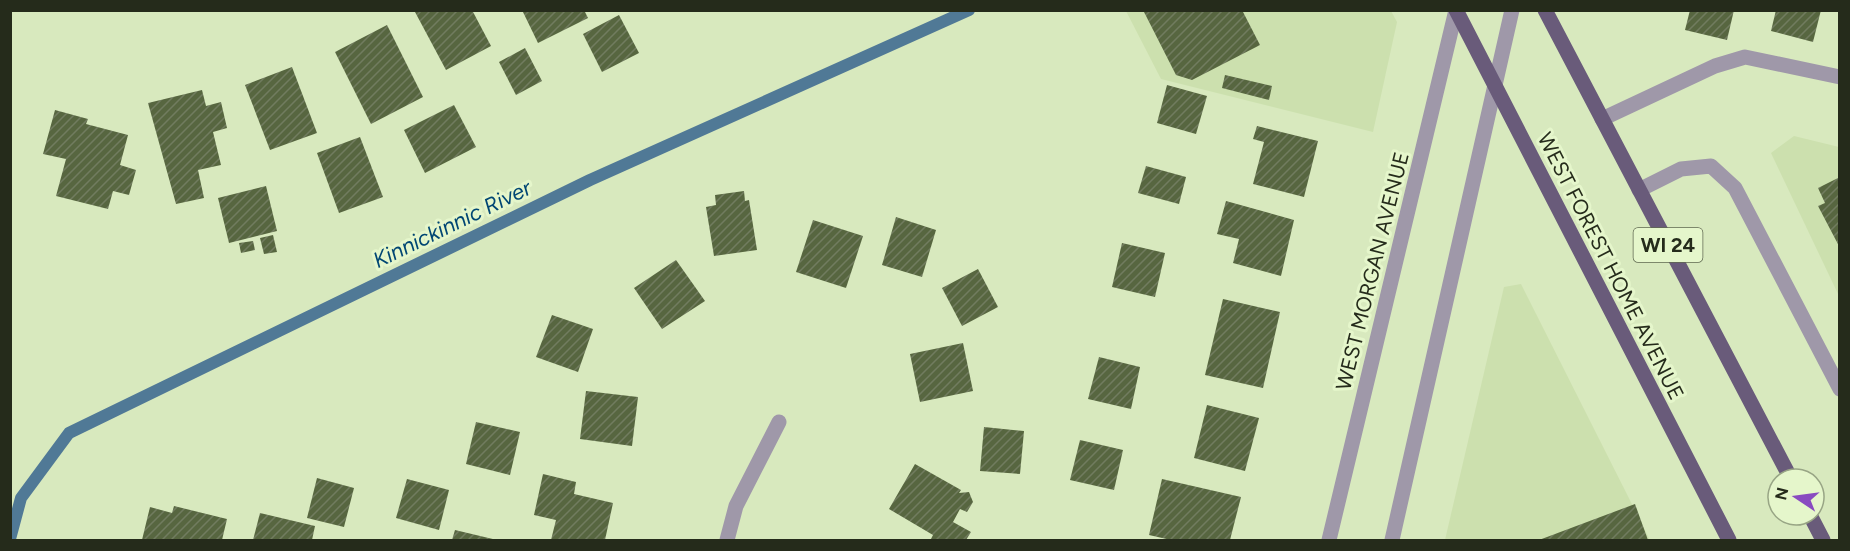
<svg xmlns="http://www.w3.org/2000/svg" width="1850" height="551" viewBox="0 0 1850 551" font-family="Figtree,sans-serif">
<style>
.built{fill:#cce0ae}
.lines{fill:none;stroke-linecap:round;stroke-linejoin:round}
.stream{stroke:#507996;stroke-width:12}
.building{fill:url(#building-hatch)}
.minor{stroke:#9f98a9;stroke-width:15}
.major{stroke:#695b7a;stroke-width:15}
.labels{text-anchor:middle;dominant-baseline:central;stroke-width:6;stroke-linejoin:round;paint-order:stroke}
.shield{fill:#e5f6cb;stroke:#5f6850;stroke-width:1.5}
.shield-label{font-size:20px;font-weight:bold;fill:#252b1b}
.street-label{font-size:21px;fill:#252b1b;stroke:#e5f6cb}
.water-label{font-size:22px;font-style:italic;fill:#004673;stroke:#e5f6cb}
</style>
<defs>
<pattern id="building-hatch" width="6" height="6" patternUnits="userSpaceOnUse" patternTransform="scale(1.5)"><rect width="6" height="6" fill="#576640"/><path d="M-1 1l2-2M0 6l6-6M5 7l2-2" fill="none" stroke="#717c5f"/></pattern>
</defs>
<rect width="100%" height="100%" fill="#d8e9be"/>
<g class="built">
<polygon points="1126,11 1391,11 1397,22 1373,132 1161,79"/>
<polygon points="1794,136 1839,147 1839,296 1771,153"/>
<polygon points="1521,284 1650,540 1445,540 1504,287"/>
</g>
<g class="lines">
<polyline class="stream" points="10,539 21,498 69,433 590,180 969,10"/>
</g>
<g class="building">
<polygon points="417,10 472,10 491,46 446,70 415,12"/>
<polygon points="522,10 584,10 588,18 538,43"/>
<polygon points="1143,10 1242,10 1260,45 1192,80 1176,75"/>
<polygon points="1690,10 1734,10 1727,40 1685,30"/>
<polygon points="1776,10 1821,10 1813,42 1771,31"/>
<polygon points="619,15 639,53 602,72 583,34"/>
<polygon points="387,25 423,97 371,124 335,52"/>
<polygon points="525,48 542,81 516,95 499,62"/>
<polygon points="292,67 317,133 270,150 245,85"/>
<polygon points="1225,75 1272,86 1269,100 1222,88"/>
<polygon points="1167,85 1207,96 1196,134 1157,123"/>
<polygon points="202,90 206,106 221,102 227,128 213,132 221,165 198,170 204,198 176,204 148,103"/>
<polygon points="454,105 476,147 425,173 404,130"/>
<polygon points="55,110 88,119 86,124 128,135 120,165 136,170 129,195 113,191 108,209 56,196 66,159 43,154"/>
<polygon points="1257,126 1318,141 1304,197 1253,184 1264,142 1253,139"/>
<polygon points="360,137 383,197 339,213 317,153"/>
<polygon points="1146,166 1186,177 1179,204 1138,193"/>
<polygon points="1840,177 1840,248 1818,206 1825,203 1818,188"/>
<polygon points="266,186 277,231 229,243 218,198"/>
<polygon points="744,191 745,201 749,200 757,250 714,256 706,207 716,205 715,195"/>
<polygon points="1226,201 1294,220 1281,276 1233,263 1239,239 1217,234"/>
<polygon points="896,217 936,230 922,277 882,265"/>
<polygon points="813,220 863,236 846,288 796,272"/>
<polygon points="273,235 277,252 264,254 260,238"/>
<polygon points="253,241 255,250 241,253 239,243"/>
<polygon points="1122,243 1165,253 1155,297 1112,287"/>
<polygon points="676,260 705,301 662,329 634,288"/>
<polygon points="978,269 998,307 962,326 942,288"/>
<polygon points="1223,299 1280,312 1263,388 1205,375"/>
<polygon points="552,315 593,329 578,372 536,357"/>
<polygon points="963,343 973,391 920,402 910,354"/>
<polygon points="1099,357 1140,367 1131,409 1088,399"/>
<polygon points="586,391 638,397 632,446 580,439"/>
<polygon points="1207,405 1259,418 1245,471 1194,458"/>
<polygon points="476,422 520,432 510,475 466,464"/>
<polygon points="984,427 1024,431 1020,474 980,471"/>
<polygon points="1080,440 1123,450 1114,490 1070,480"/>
<polygon points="915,464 961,490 959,493 969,492 973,502 967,512 960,509 953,522 971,532 966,540 935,540 931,539 933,535 889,509"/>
<polygon points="543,474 576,482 574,494 613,503 605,540 551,540 556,520 534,515"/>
<polygon points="317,478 354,488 344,527 307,518"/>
<polygon points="407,479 449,490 439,530 396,518"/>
<polygon points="1162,479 1241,497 1230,540 1171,540 1149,535"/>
<polygon points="1635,504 1648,540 1539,540"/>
<polygon points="174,506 227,519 222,540 142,540 150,507 172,513"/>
<polygon points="260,513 315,526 312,540 253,540"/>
<polygon points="455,530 497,540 452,540"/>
</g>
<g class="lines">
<g class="minor">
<polyline points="1602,119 1715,66 1745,57 1840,77"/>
<polyline points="1639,190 1681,169 1711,166 1735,188 1840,389"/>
<polyline points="727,540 736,506 779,422"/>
<polyline points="1329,540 1456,10"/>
<polyline points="1392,540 1512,10"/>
</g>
<g class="major">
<polyline points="1456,10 1729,540"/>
<polyline points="1545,10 1791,479"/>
<polyline points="1810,515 1823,540"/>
</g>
</g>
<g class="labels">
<rect class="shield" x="1633.5" y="228" width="69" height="34" rx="4.5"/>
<g class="shield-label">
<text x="1668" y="245">WI 24</text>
</g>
<g class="street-label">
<text transform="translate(1611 266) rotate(63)">WEST FOREST HOME AVENUE</text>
<text transform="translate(1372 271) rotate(-76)">WEST MORGAN AVENUE</text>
</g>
<g class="water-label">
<text transform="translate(452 224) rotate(-26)">Kinnickinnic River</text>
</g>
</g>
<rect width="1850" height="551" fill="none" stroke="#252b1b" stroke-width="24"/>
<g transform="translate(1796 497) rotate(283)"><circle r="28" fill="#e5f6cb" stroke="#98a585" stroke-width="1.5"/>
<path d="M0-4.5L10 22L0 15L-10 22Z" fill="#894bc0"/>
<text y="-9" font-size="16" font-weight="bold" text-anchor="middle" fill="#252b1b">N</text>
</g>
</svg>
